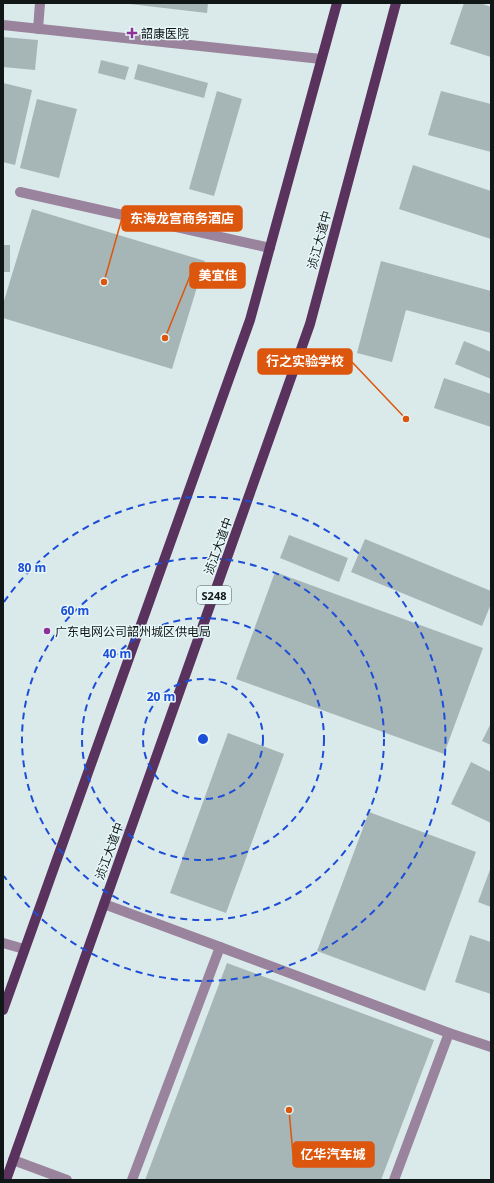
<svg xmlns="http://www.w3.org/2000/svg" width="494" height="1183" viewBox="0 0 494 1183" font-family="'Noto Sans','Noto Sans SC',sans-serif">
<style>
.building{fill:#a6b5b6}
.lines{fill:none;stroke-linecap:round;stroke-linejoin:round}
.service{stroke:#9a839c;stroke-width:10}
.minor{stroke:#9a839c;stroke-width:10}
.primary{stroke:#5a325e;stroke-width:10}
.ring{fill:none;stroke:#1d4ed8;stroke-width:2;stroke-dasharray:7 5}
.poi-dot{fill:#8f3099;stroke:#e7f7f8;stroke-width:1.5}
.labels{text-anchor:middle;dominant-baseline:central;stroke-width:3;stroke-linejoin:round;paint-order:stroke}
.shield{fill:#e7f7f8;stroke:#515a5a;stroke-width:1}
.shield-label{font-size:11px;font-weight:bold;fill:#111617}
.poi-label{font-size:12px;fill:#111617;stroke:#e7f7f8;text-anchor:start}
.street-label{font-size:12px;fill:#111617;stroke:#e7f7f8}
.centre{fill:#1d4ed8;stroke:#e7f7f8;stroke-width:2}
.ring-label{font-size:12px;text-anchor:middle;font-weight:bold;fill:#1d4ed8;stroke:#e7f7f8;stroke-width:3;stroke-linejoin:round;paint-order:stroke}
.leader{fill:none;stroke:#dd560d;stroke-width:1.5}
.callout-dot{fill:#dd560d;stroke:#e7f7f8;stroke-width:1.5}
.callout{fill:#dd560d;stroke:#dd560d;stroke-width:1.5}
.callout-label{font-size:13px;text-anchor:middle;font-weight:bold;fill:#fff}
</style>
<rect width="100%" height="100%" fill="#dae9ea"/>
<g class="building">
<polygon points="121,3 208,3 207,13"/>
<polygon points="464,3 480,3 491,7 491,57 450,44"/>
<polygon points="3,37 38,40 35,70 3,67"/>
<polygon points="101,60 129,67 125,80 98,73"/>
<polygon points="138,64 208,83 204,98 134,79"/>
<polygon points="3,83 32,90 15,165 3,162"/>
<polygon points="217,91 242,99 214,196 189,189"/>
<polygon points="441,91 491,104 491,152 428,135"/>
<polygon points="37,99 77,109 59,178 20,168"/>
<polygon points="413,165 491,191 491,239 399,209"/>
<polygon points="32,209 205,261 172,369 3,318 3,304"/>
<rect x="3" y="245" width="7" height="27"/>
<polygon points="381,261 491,291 491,333 406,310 392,362 357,353"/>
<polygon points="464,341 491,352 491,379 455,364"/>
<polygon points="444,378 491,394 491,427 434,408"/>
<polygon points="289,535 348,558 339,582 280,558"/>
<polygon points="365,539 491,591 491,604 482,626 351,572"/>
<polygon points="275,572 483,648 444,754 236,679"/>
<polygon points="491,723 491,745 482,741"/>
<polygon points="228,733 284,754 226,913 170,893"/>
<polygon points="471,762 491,772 491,823 451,804"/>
<polygon points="369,812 476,852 425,991 317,951"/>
<polygon points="491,867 491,907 478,902"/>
<polygon points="470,935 491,942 491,994 455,982"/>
<polygon points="227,963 434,1040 381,1180 145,1180"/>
</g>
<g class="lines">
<g class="service">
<polyline points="3,25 321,59"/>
<polyline points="38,29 40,3"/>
<polyline points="104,904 220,947"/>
<polyline points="449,1033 491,1047"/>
<polyline points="13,1160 67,1180"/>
<polyline points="132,1180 220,947 449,1033 394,1180"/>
</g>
<g class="minor">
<polyline points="20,192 270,248"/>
<polyline points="3,943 24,949"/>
</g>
<g class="primary">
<polyline points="3,1010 250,320 337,3"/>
<polyline points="6,1180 310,324 396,3"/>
</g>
</g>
<g class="ring">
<circle cx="203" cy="739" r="60"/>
<circle cx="203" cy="739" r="121"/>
<circle cx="203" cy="739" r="181"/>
<path d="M4 602A242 242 0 1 1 4 876"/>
</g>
<g class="poi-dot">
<path d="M130 27h4v4h4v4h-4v4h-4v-4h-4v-4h4z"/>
<circle cx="47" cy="631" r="4"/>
</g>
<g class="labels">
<rect class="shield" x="197" y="586" width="34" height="18" rx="3"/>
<g class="shield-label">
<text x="214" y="595">S248</text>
</g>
<g class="poi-label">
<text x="141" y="33">韶康医院</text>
<text x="55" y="631">广东电网公司韶州城区供电局</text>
</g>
<g class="street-label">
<text transform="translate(319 240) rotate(-75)">浈江大道中</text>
<text transform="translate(218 546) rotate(-70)">浈江大道中</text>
<text transform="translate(109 851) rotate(-70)">浈江大道中</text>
</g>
</g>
<circle cx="203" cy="739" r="6" class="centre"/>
<g class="ring-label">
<text x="32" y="572">80 m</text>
<text x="75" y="615">60 m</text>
<text x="117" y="658">40 m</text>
<text x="161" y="701">20 m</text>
</g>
<path class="leader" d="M104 282L122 218M165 338L190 276M406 419L352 362M289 1110L293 1155"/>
<g class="callout-dot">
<circle cx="104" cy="282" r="4"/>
<circle cx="165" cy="338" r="4"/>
<circle cx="406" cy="419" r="4"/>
<circle cx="289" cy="1110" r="4"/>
</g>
<g class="callout">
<rect x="122" y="206" width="120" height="25" rx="4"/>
<rect x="190" y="263" width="55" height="25" rx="4"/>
<rect x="258" y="349" width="94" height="25" rx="4"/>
<rect x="293" y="1142" width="81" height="25" rx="4"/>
</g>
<g class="callout-label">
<text x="182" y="223">东海龙宫商务酒店</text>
<text x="218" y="280">美宜佳</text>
<text x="305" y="366">行之实验学校</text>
<text x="333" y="1159">亿华汽车城</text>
</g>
<rect width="494" height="1183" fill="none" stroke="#111617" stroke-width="8"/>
</svg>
